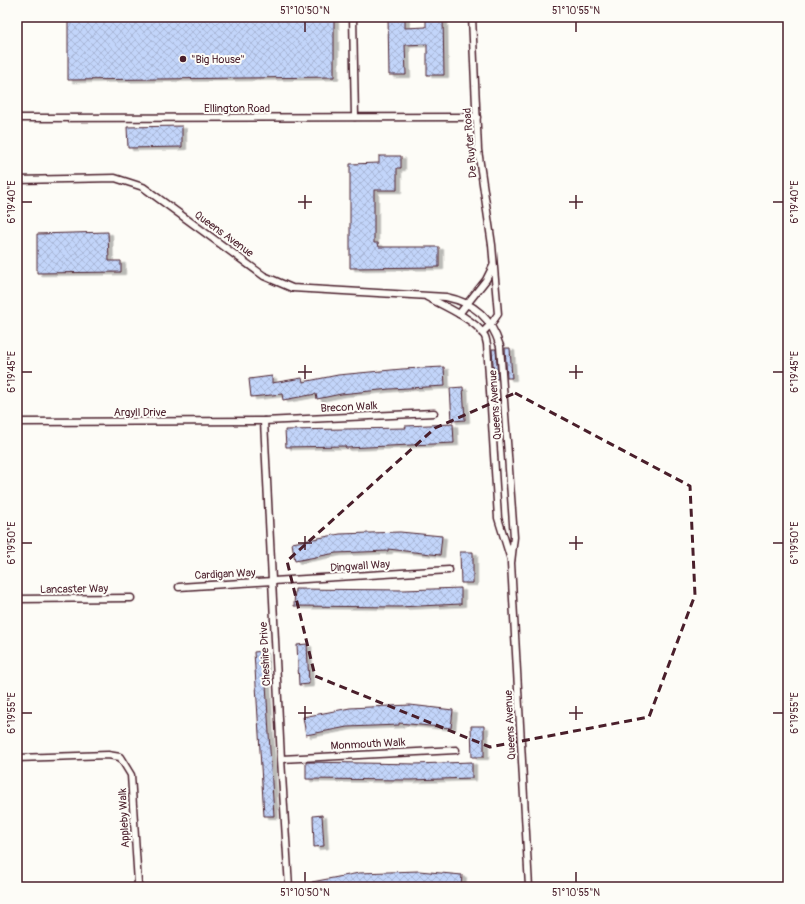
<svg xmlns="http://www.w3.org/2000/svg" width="805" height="904" viewBox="0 0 805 904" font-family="Pangolin,sans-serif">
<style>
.building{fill:url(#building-cross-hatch);stroke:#4a1f2b;filter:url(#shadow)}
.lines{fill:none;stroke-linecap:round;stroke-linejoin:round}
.lane-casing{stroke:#4a1f2b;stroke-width:9}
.lane{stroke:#fdfcf7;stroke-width:6}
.marked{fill:none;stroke:#4a1f2b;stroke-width:3;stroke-dasharray:8 5;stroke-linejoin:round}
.ticks{fill:none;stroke:#4a1f2b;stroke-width:1.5}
.poi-dot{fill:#4a1f2b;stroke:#fdfcf7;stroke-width:1.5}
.labels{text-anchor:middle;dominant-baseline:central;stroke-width:4;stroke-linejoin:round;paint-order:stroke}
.poi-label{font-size:11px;fill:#4a1f2b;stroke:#fdfcf7;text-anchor:start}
.street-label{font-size:11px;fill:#4a1f2b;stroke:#fdfcf7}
.neatline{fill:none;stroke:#4a1f2b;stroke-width:1.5}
.ticks-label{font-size:10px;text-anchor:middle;fill:#4a1f2b}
</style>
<defs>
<pattern id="building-cross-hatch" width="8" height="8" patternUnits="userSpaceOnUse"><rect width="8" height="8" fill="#c2d5fa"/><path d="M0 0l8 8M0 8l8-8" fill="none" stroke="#a8b6d6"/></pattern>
<filter id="shadow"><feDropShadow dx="4.5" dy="2.5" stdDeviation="0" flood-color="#0004"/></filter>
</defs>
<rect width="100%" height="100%" fill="#fdfcf7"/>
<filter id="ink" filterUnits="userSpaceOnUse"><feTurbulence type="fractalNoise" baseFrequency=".025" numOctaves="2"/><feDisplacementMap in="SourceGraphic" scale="8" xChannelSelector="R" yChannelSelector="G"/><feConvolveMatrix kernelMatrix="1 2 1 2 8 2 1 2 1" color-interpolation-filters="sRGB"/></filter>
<g filter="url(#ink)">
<g class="building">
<polygon points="68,17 334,17 334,77 68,80"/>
<polygon points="388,17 405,17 405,28 426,27 426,17 443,17 444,75 427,75 427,44 405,45 406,75 389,75"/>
<polygon points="182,126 182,147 128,148 127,127"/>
<polygon points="379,156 401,156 401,168 397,168 397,190 374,190 374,243 378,243 379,247 439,247 439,267 350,268 350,164 379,163"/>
<polygon points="108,232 109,261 121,261 121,272 37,273 37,234"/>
<polygon points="505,348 510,348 512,378 507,378"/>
<polygon points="492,349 496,349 498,379 494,379"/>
<polygon points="444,367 445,386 390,389 341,394 317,399 316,394 283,400 282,394 251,397 249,379 272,376 272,383 302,378 303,382 338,375 402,369"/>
<polygon points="463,387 465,420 452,421 450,388"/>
<polygon points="453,424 454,443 346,448 345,446 286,447 285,430 406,428 405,426"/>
<polygon points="400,532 442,536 440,555 388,549 388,551 336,553 295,561 292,543 340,534"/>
<polygon points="460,552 473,552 473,583 461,583"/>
<polygon points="461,588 461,604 399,607 294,606 295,589 404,590"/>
<polygon points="307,644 309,684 299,685 297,645"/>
<polygon points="264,651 274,816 264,816 254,652"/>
<polygon points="410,705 453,710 451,728 399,723 399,725 347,727 306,735 303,717 350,708"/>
<polygon points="471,726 484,726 484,757 472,757"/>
<polygon points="306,762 415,764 472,762 472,778 410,780 306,779"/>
<polygon points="322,815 324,846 314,847 313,816"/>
<polygon points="419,871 462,875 461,887 313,887 312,882 359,873"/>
</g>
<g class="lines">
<g class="lane-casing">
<g id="lane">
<polyline points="353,17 355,117"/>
<polyline points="472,17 478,150 492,245 498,314 491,324 482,333"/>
<polyline points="19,118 477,117"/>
<path d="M17,180L115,178L143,187L264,276L292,288L446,297C475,303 491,318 500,346L514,537L511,563L529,887"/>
<path d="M427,297C442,305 476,320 484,335C486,337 486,341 487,344L498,518L511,560"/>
<polyline points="459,314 486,280 493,266"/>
<polyline points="264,421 281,759 289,887"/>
<polyline points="17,422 264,421 434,413"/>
<polyline points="179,587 449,570"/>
<polyline points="17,599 131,598"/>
<polyline points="17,758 108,755 120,757 131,775 138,883 136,887"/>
<polyline points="281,759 456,750"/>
</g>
</g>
<use href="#lane" class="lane"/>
</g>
</g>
<path class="marked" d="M515,393L690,486L695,595L649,717L490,747L315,676L287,561L435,428Z"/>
<path class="ticks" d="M305,22V32M576,22V32M305,195V209M576,195V209M22,202H32M298,202H312M569,202H583M773,202H783M305,365V379M576,365V379M22,372H32M298,372H312M569,372H583M773,372H783M305,536V550M576,536V550M22,543H32M298,543H312M569,543H583M773,543H783M305,706V720M576,706V720M22,713H32M298,713H312M569,713H583M773,713H783M305,872V882M576,872V882"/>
<circle class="poi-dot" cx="183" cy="59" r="4"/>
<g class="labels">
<g class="poi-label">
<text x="191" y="59">"Big House"</text>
</g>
<g class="street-label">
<text x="237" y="108">Ellington Road</text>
<text transform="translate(470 143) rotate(-95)">De Ruyter Road</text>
<text transform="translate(224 234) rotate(36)">Queens Avenue</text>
<text transform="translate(495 405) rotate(-94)">Queens Avenue</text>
<text transform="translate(349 407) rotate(-3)">Brecon Walk</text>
<text x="140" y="412">Argyll Drive</text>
<text transform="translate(360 566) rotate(-4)">Dingwall Way</text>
<text transform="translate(225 574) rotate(-3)">Cardigan Way</text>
<text transform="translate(74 589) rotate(-1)">Lancaster Way</text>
<text transform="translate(265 654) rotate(-93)">Cheshire Drive</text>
<text transform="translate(510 725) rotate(-93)">Queens Avenue</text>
<text transform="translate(368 744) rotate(-3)">Monmouth Walk</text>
<text transform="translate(124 818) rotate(-93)">Appleby Walk</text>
</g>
</g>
<rect width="805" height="904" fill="none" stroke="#fdfcf7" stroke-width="44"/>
<rect x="22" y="22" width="761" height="860" class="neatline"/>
<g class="ticks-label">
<text x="305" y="14">51°10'50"N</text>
<text x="576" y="14">51°10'55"N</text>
<text transform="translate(794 202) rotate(-90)" y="4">6°19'40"E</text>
<text transform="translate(11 202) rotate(-90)" y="4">6°19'40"E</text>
<text transform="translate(11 372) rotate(-90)" y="4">6°19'45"E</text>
<text transform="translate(794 372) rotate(-90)" y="4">6°19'45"E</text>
<text transform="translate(794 543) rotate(-90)" y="4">6°19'50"E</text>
<text transform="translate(11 543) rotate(-90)" y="4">6°19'50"E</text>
<text transform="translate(794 713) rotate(-90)" y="4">6°19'55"E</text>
<text transform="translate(11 713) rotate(-90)" y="4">6°19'55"E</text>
<text x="305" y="896">51°10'50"N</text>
<text x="576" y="896">51°10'55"N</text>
</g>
</svg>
